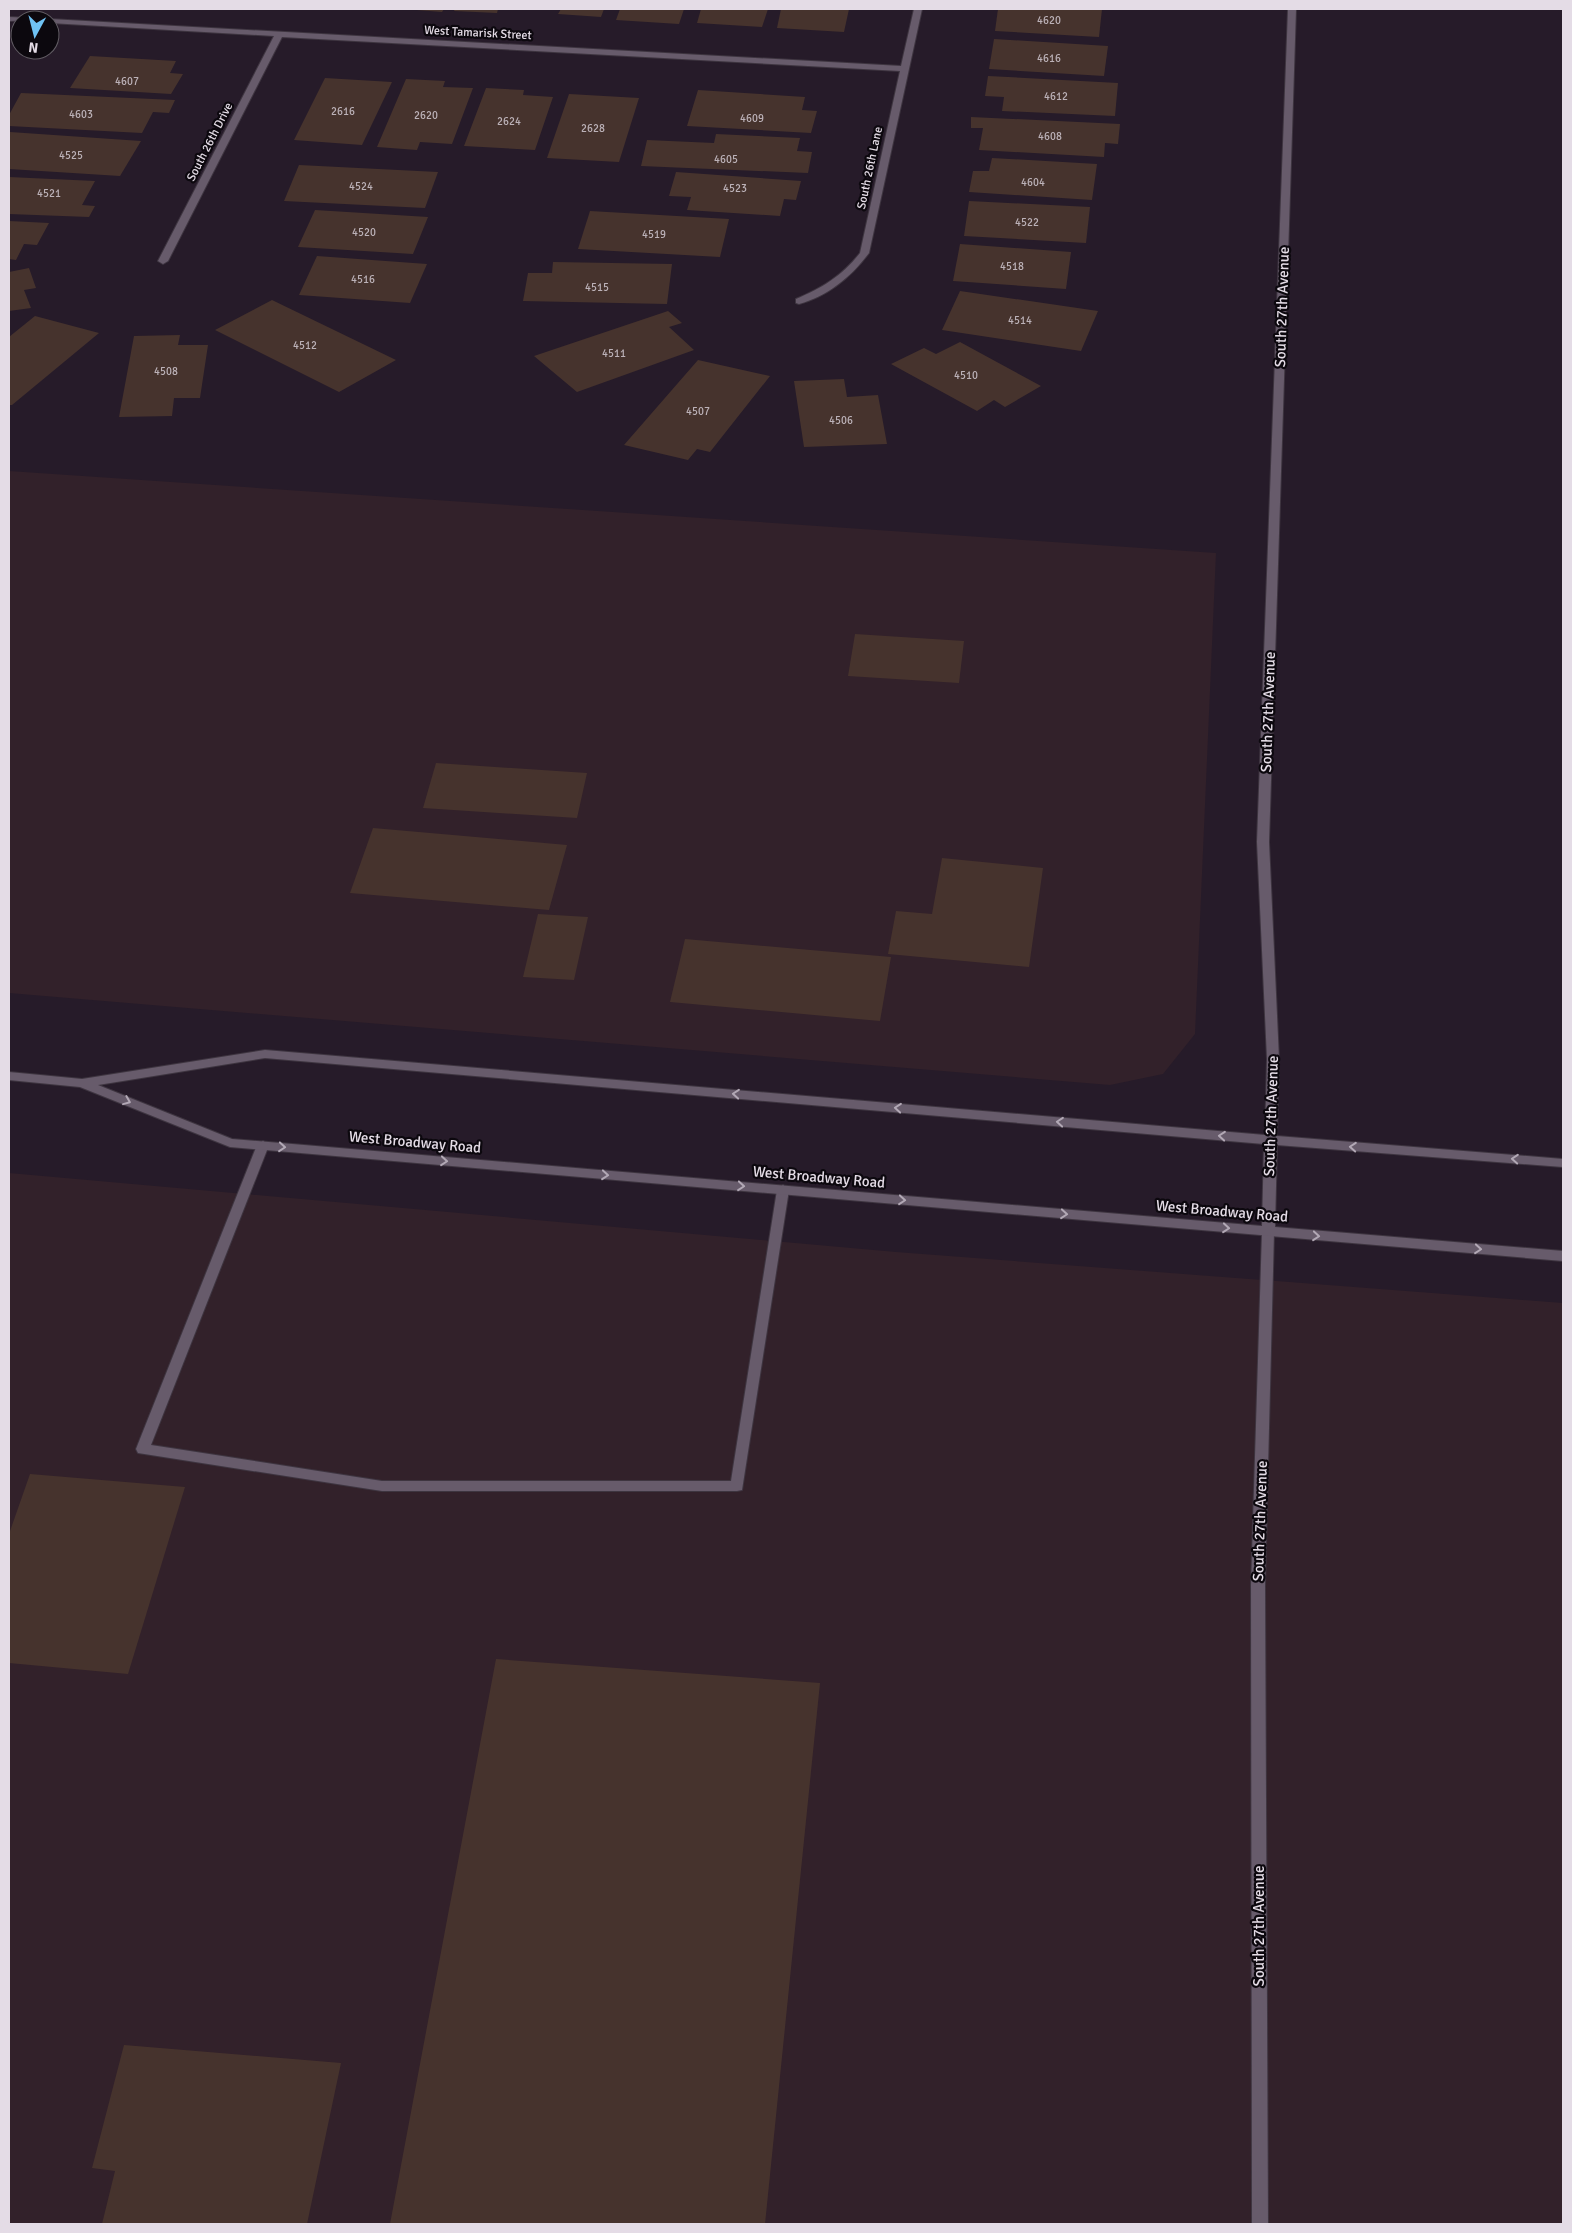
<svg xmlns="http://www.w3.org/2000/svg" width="1572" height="2233" viewBox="0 0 1572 2233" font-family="Signika,sans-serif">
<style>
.industrial{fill:#32212a}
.building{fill:#46332d}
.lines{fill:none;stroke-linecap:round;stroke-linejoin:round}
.service-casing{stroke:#3e3540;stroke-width:2}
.minor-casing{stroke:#3e3540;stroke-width:2}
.secondary-casing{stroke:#3e3540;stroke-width:2}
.service{fill:#675b6b;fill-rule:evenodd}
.minor{fill:#675b6b;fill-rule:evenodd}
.secondary{fill:#675b6b;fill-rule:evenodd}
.oneway{stroke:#b2a8b5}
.labels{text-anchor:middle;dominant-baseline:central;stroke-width:4.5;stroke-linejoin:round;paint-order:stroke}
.far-number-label{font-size:11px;fill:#bcb2b8}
.far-street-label{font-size:12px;fill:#e4dce6;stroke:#0c080e}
.street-label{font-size:15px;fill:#e4dce6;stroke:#0c080e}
</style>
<rect width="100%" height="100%" fill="#261b29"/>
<g class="industrial">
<polygon points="9,471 1216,553 1195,1034 1163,1074 1110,1085 9,993"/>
<polygon points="9,1173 896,1252 1563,1303 1563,2224 9,2224"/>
</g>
<g class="building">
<polygon points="404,9 444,9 442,12"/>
<polygon points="455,9 498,9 497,13 454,11"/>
<polygon points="561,9 604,9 601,17 558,14"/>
<polygon points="620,9 684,9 679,24 616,20"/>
<polygon points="701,9 768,9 762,27 697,23"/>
<polygon points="781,9 849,9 844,32 777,28"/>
<polygon points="998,9 1102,9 1099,37 995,31"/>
<polygon points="994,39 1108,46 1104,76 989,69"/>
<polygon points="90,56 176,61 170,73 183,74 171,94 70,88"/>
<polygon points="988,76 1118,83 1115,116 1002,111 1004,97 985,96"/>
<polygon points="325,78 392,82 362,145 294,140"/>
<polygon points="406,79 445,81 443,87 473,88 452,144 420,142 417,150 377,147"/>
<polygon points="486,88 524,90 523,95 553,97 535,150 464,146"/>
<polygon points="698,90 805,97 802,110 817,111 811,133 687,126"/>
<polygon points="21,93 175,100 169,113 153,112 142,133 9,126 9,115"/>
<polygon points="569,94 639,98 619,162 547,158"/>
<polygon points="971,117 1120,124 1118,144 1105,143 1104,157 979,150 983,128 971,128"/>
<polygon points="10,132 141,141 120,176 9,169"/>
<polygon points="716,134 800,138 797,151 812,152 808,173 641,166 647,140 714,143"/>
<polygon points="992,158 1097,164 1092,200 969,192 973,171 989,171"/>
<polygon points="299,165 438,172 425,208 284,201"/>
<polygon points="676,172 801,181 796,200 784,199 780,216 687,210 691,197 669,196"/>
<polygon points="9,177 95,181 82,205 95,206 89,217 9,214"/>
<polygon points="969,201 1090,207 1086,243 964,236"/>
<polygon points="315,210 428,217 413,254 298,247"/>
<polygon points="590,211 729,219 720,257 578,249"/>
<polygon points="9,221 49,223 37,245 24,244 16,260 9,259"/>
<polygon points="960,244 1071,252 1066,289 953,281"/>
<polygon points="317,256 427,264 410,303 299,295"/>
<polygon points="553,262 672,264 667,304 523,301 528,273 552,273"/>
<polygon points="29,268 36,288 24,290 31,308 9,311 9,272"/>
<polygon points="960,291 1098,311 1081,351 942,330"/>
<polygon points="272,300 396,360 339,392 215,330"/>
<polygon points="668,311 682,323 669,327 694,350 577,392 534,356"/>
<polygon points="35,316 99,333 12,405 9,405 9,337"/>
<polygon points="180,335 178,345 208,345 200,398 174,398 172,416 119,417 134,336"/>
<polygon points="960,342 1041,386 1005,407 994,400 977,411 891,364 924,348 936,354"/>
<polygon points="698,360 770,376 710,452 697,449 688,460 624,445"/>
<polygon points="844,379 847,397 878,395 887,444 804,447 794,381"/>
<polygon points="855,634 964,641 959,683 848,676"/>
<polygon points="436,763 587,773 577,818 423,808"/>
<polygon points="373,828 567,845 549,910 350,893"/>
<polygon points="942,858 1043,868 1029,967 888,954 896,911 932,914"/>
<polygon points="538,914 588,917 574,980 523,977"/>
<polygon points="685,939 891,957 880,1021 670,1002"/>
<polygon points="30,1474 185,1487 128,1674 9,1663 9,1534"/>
<polygon points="496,1659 820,1683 765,2224 390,2224"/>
<polygon points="124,2045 341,2063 307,2224 102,2224 115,2171 92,2168"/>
</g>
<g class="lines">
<g class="service-casing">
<polygon id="service" points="263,1141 269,1145 151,1445 382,1481 731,1481 777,1190 783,1185 789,1190 742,1490 737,1491 382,1491 138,1453 136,1449 257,1145"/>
</g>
<g class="minor-casing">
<g id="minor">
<path d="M914,9H922L869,253C851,277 828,296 799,304L796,303V299C822,288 842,276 860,253L900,71L282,37L168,261L163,264L158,261L274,36L50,23V20H47L50,19L901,66Z"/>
<polygon points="9,17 32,18 36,20 9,21"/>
<polygon points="1268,1227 1273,1229 1274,1232 1265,1585 1268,2224 1252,2224 1251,1585 1262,1232 1263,1229"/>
</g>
</g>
<g class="secondary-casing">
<path id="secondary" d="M1288,9H1296L1269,842L1279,1059L1277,1136L1563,1159V1167L1277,1145L1275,1227L1563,1251V1261L230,1147L80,1087L9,1080V1072L82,1079L265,1050L1265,1135L1267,1059L1257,842ZM265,1058L1264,1144L1262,1226L232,1139L98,1085Z"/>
</g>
<use href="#service" class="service"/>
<use href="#minor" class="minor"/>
<use href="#secondary" class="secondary"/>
</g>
<defs><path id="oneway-chevron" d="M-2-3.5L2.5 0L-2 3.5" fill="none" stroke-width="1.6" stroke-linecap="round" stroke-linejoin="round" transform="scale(1.25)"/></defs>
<g class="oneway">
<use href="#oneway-chevron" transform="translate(736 1094) rotate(-175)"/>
<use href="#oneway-chevron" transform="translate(127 1101) rotate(22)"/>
<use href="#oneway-chevron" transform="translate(898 1108) rotate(-175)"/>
<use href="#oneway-chevron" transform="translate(1060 1122) rotate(-175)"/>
<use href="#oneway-chevron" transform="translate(1222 1136) rotate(-175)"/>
<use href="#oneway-chevron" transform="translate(282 1147) rotate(5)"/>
<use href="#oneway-chevron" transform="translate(1353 1147) rotate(-176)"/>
<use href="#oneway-chevron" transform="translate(1515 1159) rotate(-176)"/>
<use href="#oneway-chevron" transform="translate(444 1161) rotate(5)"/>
<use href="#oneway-chevron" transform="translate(605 1175) rotate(5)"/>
<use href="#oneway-chevron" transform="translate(741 1186) rotate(5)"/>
<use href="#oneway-chevron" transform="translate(902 1200) rotate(5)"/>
<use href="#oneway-chevron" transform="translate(1064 1214) rotate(5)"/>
<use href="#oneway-chevron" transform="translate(1226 1228) rotate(5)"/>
<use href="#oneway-chevron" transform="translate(1316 1236) rotate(5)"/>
<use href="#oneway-chevron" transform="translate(1478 1249) rotate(5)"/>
</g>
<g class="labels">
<g class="far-number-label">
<text x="1049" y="20">4620</text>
<text x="1049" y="58">4616</text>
<text x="127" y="81">4607</text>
<text x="1056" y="96">4612</text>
<text x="343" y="111">2616</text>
<text x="81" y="114">4603</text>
<text x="426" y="115">2620</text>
<text x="752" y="118">4609</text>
<text x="509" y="121">2624</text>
<text x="593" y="128">2628</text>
<text x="1050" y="136">4608</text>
<text x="71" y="155">4525</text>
<text x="726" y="159">4605</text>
<text x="1033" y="182">4604</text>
<text x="361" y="186">4524</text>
<text x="735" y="188">4523</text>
<text x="49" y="193">4521</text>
<text x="1027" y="222">4522</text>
<text x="364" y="232">4520</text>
<text x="654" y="234">4519</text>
<text x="1012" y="266">4518</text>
<text x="363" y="279">4516</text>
<text x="597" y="287">4515</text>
<text x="1020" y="320">4514</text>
<text x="305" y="345">4512</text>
<text x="614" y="353">4511</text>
<text x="166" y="371">4508</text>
<text x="966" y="375">4510</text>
<text x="698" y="411">4507</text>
<text x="841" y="420">4506</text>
</g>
<g class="far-street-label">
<text transform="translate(478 33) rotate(3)">West Tamarisk Street</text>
<text transform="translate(210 142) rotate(-63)">South 26th Drive</text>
<text transform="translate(870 168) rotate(-78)">South 26th Lane</text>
</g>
<g class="street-label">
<text transform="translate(1282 307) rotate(-88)">South 27th Avenue</text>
<text transform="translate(1268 712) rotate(-88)">South 27th Avenue</text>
<text transform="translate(1271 1116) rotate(-88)">South 27th Avenue</text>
<text transform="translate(415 1142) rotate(5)">West Broadway Road</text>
<text transform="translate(819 1177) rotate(5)">West Broadway Road</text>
<text transform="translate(1222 1211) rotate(5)">West Broadway Road</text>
<text transform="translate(1260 1521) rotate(-88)">South 27th Avenue</text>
<text transform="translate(1259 1926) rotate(-90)">South 27th Avenue</text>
</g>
</g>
<rect width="1572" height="2233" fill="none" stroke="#e4dce6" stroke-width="20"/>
<g transform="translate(35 35) rotate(187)"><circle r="24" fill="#0c080e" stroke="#625d64"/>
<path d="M0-4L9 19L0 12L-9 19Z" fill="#6fc2f4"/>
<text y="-8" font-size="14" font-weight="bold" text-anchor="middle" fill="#e4dce6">N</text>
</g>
</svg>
